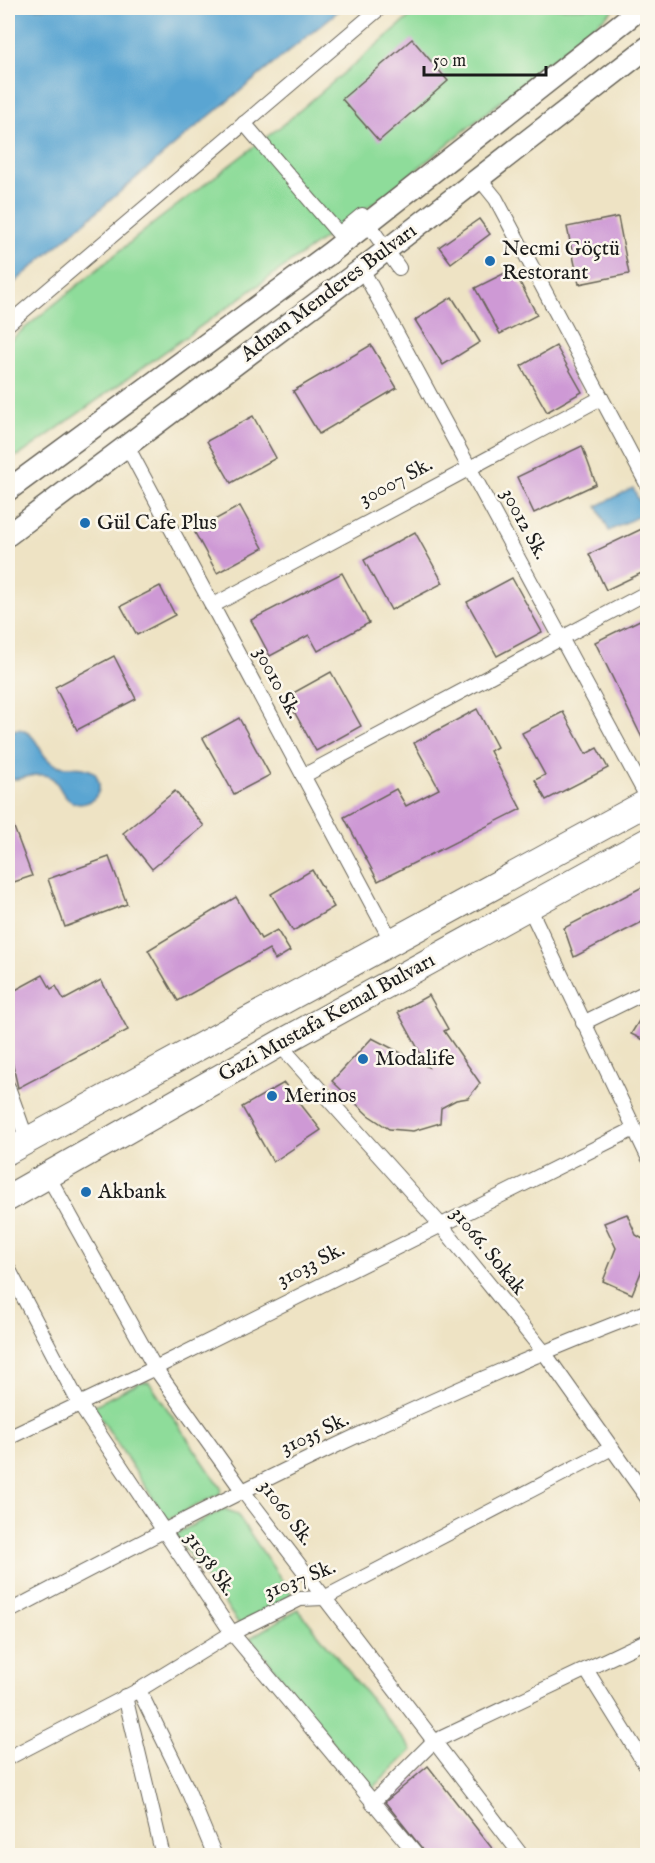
<svg xmlns="http://www.w3.org/2000/svg" width="655" height="1863" viewBox="0 0 655 1863" font-family="'IM FELL English',serif">
<style>
.green{fill:#8edc9a;stroke:#557c5b;stroke-width:1.5}
.water{fill:#5aa5d2;stroke:#3b6077;stroke-width:1.5}
.building{fill:#ce99d5}
.lines{fill:none;stroke-linecap:round;stroke-linejoin:round}
.street-casing{stroke:#666257;stroke-width:16}
.primary-casing{stroke:#666257;stroke-width:24}
.highway-casing{stroke:#666257;stroke-width:28}
.street{stroke:#fff;stroke-width:14}
.primary{stroke:#fff;stroke-width:21}
.highway{stroke:#fff;stroke-width:26}
.poi-dot{fill:#1f6fb2;stroke:#fbf7ec;stroke-width:2}
.labels{text-anchor:middle;dominant-baseline:central;stroke-width:5;stroke-linejoin:round;paint-order:stroke}
.poi-label{font-size:21px;fill:#1c1c1c;stroke:#fbf7ec;text-anchor:start}
.street-label{font-size:21px;fill:#1c1c1c;stroke:#fbf7ec}
</style>
<rect width="100%" height="100%" fill="#fbf7ec"/>
<filter id="ink" filterUnits="userSpaceOnUse"><feTurbulence type="fractalNoise" baseFrequency=".0167" numOctaves="2"/><feDisplacementMap in="SourceGraphic" scale="12" xChannelSelector="R" yChannelSelector="G"/><feConvolveMatrix kernelMatrix="1 2 1 2 8 2 1 2 1" color-interpolation-filters="sRGB"/></filter>
<filter id="wash" filterUnits="userSpaceOnUse"><feTurbulence type="fractalNoise" baseFrequency=".008" numOctaves="4" result="noise"/><feDisplacementMap in="SourceGraphic" scale="24" xChannelSelector="R" yChannelSelector="G"/><feGaussianBlur stdDeviation="1.35" result="paint"/><feColorMatrix in="noise" values="0 0 0 0 0 0 0 0 0 0 0 0 0 0 0 0 0 1.4 0 .05"/><feComposite in="paint" operator="in"/></filter>
<g filter="url(#wash)">
<rect width="100%" height="100%" fill="#eee3c4"/>
<g class="green">
<polygon points="420,8 616,8 385,195 20,455 8,458 8,342 154,223 285,123"/>
<polygon points="140,1382 149,1382 221,1488 220,1494 167,1520 93,1406"/>
<polygon points="225,1509 237,1514 292,1595 239,1624 175,1534"/>
<polygon points="298,1609 412,1750 371,1790 250,1638"/>
</g>
<g class="water">
<polygon points="8,8 342,8 191,131 8,288"/>
<polygon points="633,488 645,513 609,531 597,506"/>
<path d="M19,729C42,736 36,754 54,764C68,771 82,763 95,773C98,779 100,783 99,790C95,803 79,808 69,800C58,792 60,778 44,775C31,773 21,781 8,779V731Z"/>
</g>
<g id="blocks">
<g class="building">
<polygon points="412,39 448,81 379,141 342,99"/>
<polygon points="618,217 629,274 579,284 567,227"/>
<polygon points="479,219 490,234 451,263 439,247"/>
<polygon points="513,269 537,315 500,334 475,288"/>
<polygon points="452,297 480,342 443,365 415,320"/>
<polygon points="371,345 397,388 319,434 293,391"/>
<polygon points="556,346 582,392 547,412 521,366"/>
<polygon points="253,416 276,458 231,483 207,441"/>
<polygon points="582,446 596,484 534,513 517,477"/>
<polygon points="240,506 263,548 217,573 194,531"/>
<polygon points="648,526 648,570 606,590 589,554"/>
<polygon points="415,532 443,583 391,610 364,560"/>
<polygon points="342,573 369,623 318,651 309,635 270,656 251,620"/>
<polygon points="512,578 542,632 497,656 467,602"/>
<polygon points="160,586 175,615 137,635 121,606"/>
<polygon points="648,616 648,750 595,642"/>
<polygon points="114,656 136,699 77,730 55,687"/>
<polygon points="331,672 361,726 316,751 286,697"/>
<polygon points="477,709 497,747 490,751 521,809 378,881 344,817 396,789 406,806 439,789 414,743"/>
<polygon points="563,712 586,754 597,748 608,768 546,800 535,780 545,775 522,733"/>
<polygon points="239,718 270,775 234,794 203,738"/>
<polygon points="175,791 204,826 152,869 123,833"/>
<polygon points="9,814 32,876 8,884 8,815"/>
<polygon points="109,857 127,904 65,927 48,879"/>
<polygon points="312,870 334,907 293,931 271,894"/>
<polygon points="648,884 648,919 574,957 564,928"/>
<polygon points="236,897 261,939 277,930 290,951 275,960 269,949 178,1001 148,950"/>
<polygon points="43,975 51,989 56,986 64,1000 101,980 128,1030 18,1088 8,1044 8,1029 13,1026 8,1016 8,994"/>
<polygon points="429,995 448,1029 444,1031 480,1083 468,1098 456,1100 441,1108 440,1123 413,1131 389,1129 368,1115 332,1081 372,1038 428,1067 398,1012"/>
<polygon points="648,1006 648,1042 631,1034"/>
<polygon points="284,1083 321,1130 273,1162 242,1107"/>
<polygon points="627,1214 636,1235 648,1242 648,1272 642,1270 632,1294 603,1281 616,1248 604,1223"/>
<polygon points="428,1766 498,1856 428,1856 385,1802"/>
</g>
</g>
</g>
<g filter="url(#ink)">
<use href="#blocks" fill-opacity="0" stroke="#666257" stroke-width="1.5"/>
<g class="lines">
<g class="street-casing">
<g id="street">
<polyline points="244,123 339,234 362,215 399,268"/>
<polyline points="479,178 496,199 648,486"/>
<polyline points="362,269 648,799"/>
<polyline points="8,324 380,8"/>
<polyline points="127,446 391,940"/>
<polyline points="212,606 601,398"/>
<polyline points="303,776 648,592"/>
<polyline points="529,907 648,1157"/>
<polyline points="583,1023 648,991"/>
<polyline points="279,1044 440,1224 543,1351 648,1499"/>
<polyline points="8,1087 27,1140"/>
<polyline points="47,1174 155,1368 242,1490 522,1856"/>
<polyline points="8,1268 80,1405 232,1633 418,1856"/>
<polyline points="8,1438 155,1368 634,1129"/>
<path d="M8,1612C216,1502 427,1395 648,1311"/>
<polyline points="587,1671 648,1769"/>
<polyline points="139,1690 186,1786 215,1856"/>
<polyline points="125,1696 163,1856"/>
<polyline points="8,1758 139,1690 232,1633 300,1599 324,1598 612,1448"/>
<polyline points="372,1803 433,1742 648,1640"/>
</g>
</g>
<g class="primary-casing">
<g id="primary">
<polyline points="8,490 330,253 641,8"/>
<polyline points="8,535 362,269 648,47"/>
</g>
</g>
<g class="highway-casing">
<g id="highway">
<polyline points="8,1151 648,802"/>
<polyline points="8,1198 279,1044 648,841"/>
</g>
</g>
<use href="#street" class="street"/>
<use href="#primary" class="primary"/>
<use href="#highway" class="highway"/>
</g>
</g>
<g class="poi-dot">
<circle cx="490" cy="261" r="6"/>
<circle cx="85" cy="523" r="6"/>
<circle cx="363" cy="1059" r="6"/>
<circle cx="272" cy="1096" r="6"/>
<circle cx="86" cy="1192" r="6"/>
</g>
<g class="labels">
<g class="poi-label">
<text x="502" y="249">Necmi Göçtü<tspan x="502" dy="24">Restorant</tspan></text>
<text x="97" y="523">Gül Cafe Plus</text>
<text x="375" y="1059">Modalife</text>
<text x="284" y="1096">Merinos</text>
<text x="98" y="1192">Akbank</text>
</g>
<g class="street-label">
<text transform="translate(329 293) rotate(-37)">Adnan Menderes Bulvarı</text>
<text transform="translate(396 482) rotate(-28)">30007 Sk.</text>
<text transform="translate(524 524) rotate(62)">30012 Sk.</text>
<text transform="translate(277 683) rotate(62)">30010 Sk.</text>
<text transform="translate(327 1018) rotate(-29)">Gazi Mustafa Kemal Bulvarı</text>
<text transform="translate(488 1251) rotate(51)">31066. Sokak</text>
<text transform="translate(311 1265) rotate(-27)">31033 Sk.</text>
<text transform="translate(315 1434) rotate(-25)">31035 Sk.</text>
<text transform="translate(286 1513) rotate(53)">31060 Sk.</text>
<text transform="translate(210 1564) rotate(55)">31058 Sk.</text>
<text transform="translate(300 1580) rotate(-21)">31037 Sk.</text>
</g>
</g>
<rect width="655" height="1863" fill="none" stroke="#fbf7ec" stroke-width="30"/>
<path d="M424 66v9h122v-9" fill="none" stroke="#1c1c1c" stroke-width="3"/>
<text x="433" y="66" font-size="18" fill="#1c1c1c" stroke="#fbf7ec" stroke-width="4.5" paint-order="stroke">50 m</text>
</svg>
